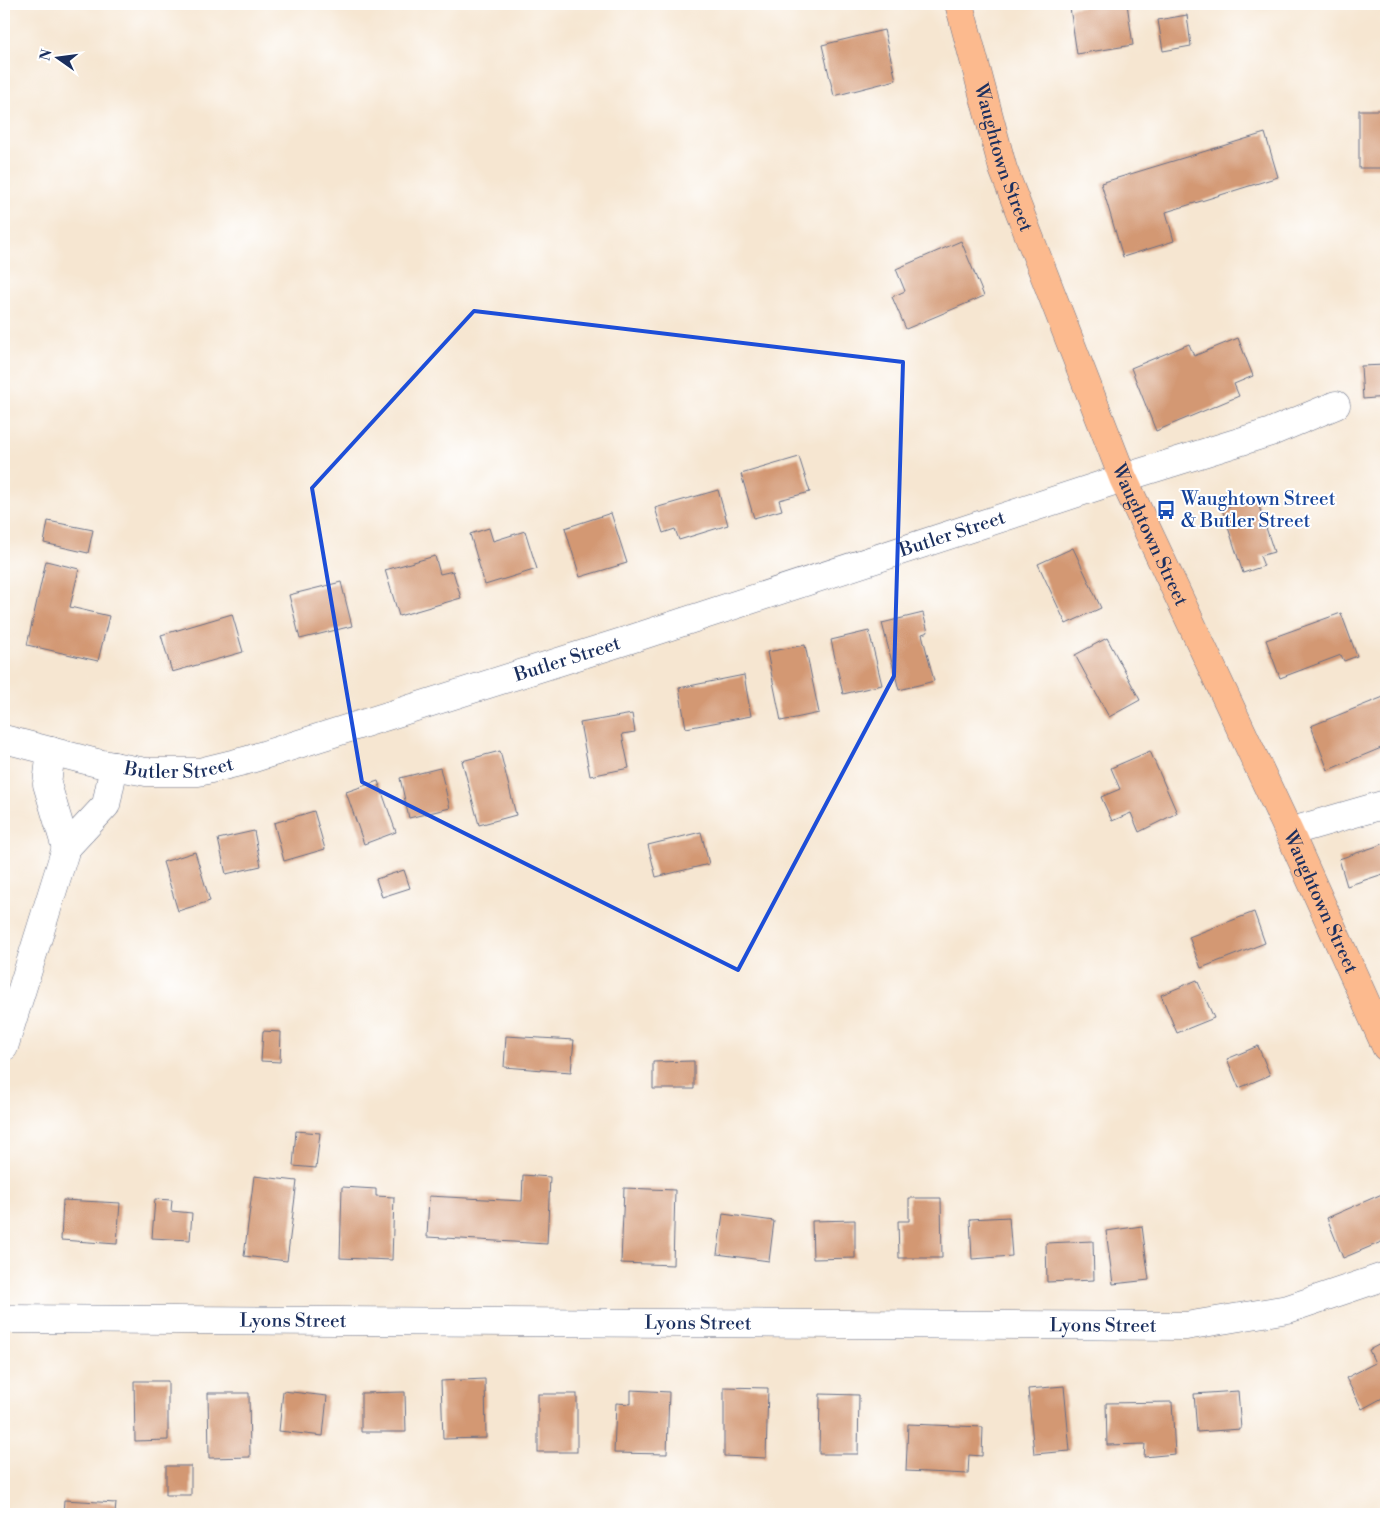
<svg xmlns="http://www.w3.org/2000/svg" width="1390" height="1518" viewBox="0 0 1390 1518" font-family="'Libre Bodoni',serif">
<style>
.building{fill:#d39873}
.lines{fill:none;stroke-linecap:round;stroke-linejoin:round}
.minor-casing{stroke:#686f86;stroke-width:29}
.major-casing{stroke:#686f86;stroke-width:29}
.minor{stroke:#fff;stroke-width:28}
.major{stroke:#fcba8e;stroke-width:28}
.marked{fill:none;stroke:#1d4ed8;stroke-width:4;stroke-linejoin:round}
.labels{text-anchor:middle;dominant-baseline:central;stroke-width:4;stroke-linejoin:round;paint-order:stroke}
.street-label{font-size:19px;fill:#1b2f5e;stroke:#fff}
.transit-label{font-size:19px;fill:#164399;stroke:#fff;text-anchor:start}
</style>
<rect width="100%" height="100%" fill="#fff"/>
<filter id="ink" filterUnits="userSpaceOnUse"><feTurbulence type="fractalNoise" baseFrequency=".02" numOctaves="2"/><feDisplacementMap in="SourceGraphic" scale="10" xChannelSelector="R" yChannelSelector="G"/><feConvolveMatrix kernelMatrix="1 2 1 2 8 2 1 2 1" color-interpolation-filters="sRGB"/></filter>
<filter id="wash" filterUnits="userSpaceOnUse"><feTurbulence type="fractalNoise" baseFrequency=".0096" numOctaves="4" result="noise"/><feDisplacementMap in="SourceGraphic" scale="20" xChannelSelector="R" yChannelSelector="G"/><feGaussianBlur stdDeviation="1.12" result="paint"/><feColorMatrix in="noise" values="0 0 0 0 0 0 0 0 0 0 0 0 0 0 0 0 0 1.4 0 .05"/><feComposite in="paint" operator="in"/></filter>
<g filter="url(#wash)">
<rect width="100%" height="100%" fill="#f6e6d1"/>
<g id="blocks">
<g class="building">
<polygon points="1101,4 1127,4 1133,45 1077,54 1070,8"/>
<polygon points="1187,15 1191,46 1163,51 1158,20"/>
<polygon points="884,30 896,80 834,96 822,45"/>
<rect x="1359" y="110" width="27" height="58"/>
<polygon points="1265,133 1278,177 1166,212 1174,241 1123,257 1101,183"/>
<polygon points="1382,195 1386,195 1386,222 1384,222"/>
<polygon points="961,241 984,296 906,329 892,297 905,291 896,269"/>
<polygon points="1238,338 1253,376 1234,384 1239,396 1156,431 1131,368 1189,344 1194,356"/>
<polygon points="1386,365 1386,397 1363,399 1361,366"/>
<polygon points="799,457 810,492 779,500 782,510 754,518 741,474"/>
<polygon points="718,490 728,525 679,540 675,529 663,533 655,508"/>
<polygon points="1256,497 1274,552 1260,556 1264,566 1243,573 1222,509"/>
<polygon points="611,513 627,563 580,577 565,528"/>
<polygon points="48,521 93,530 88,553 44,543"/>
<polygon points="489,528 493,541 525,531 537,569 485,585 470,534"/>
<polygon points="1073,548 1101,608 1066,624 1038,564"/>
<polygon points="435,556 440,574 453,571 461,598 399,616 385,570"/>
<polygon points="46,561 79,569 70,607 109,616 98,661 27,645"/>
<polygon points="341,582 352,626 300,639 289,595"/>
<polygon points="923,613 928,632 922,634 934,681 899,690 882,623"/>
<polygon points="1341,613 1357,656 1344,661 1341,655 1280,678 1266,640"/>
<polygon points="232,614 243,652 172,672 161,635"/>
<polygon points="869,631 882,685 843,694 831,640"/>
<polygon points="1107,638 1140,700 1109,717 1075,655"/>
<polygon points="805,645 819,713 781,721 767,652"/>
<polygon points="744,675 751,716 686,728 679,688"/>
<polygon points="1386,696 1386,746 1328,770 1311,726"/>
<polygon points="632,714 635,732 622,734 629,768 590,776 580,723"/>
<polygon points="500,751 516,815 479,825 462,761"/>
<polygon points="1150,751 1177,813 1139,832 1131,813 1112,821 1101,797 1120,789 1111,768"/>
<polygon points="440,768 450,808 409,818 400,778"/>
<polygon points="378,781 396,832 364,844 346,792"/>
<polygon points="314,811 325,849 284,861 274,823"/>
<polygon points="254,831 261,866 226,874 218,839"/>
<polygon points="701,832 709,864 656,877 648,845"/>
<polygon points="1386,843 1386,873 1347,886 1339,859"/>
<polygon points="195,852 210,901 178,911 163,862"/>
<polygon points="404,870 410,888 382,897 376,879"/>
<polygon points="1254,912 1265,943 1201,968 1189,937"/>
<polygon points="1197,980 1214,1018 1177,1033 1161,995"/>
<polygon points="263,1031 281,1032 280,1062 261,1061"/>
<polygon points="506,1036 574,1040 571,1072 504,1067"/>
<polygon points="1258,1046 1270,1075 1239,1088 1227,1059"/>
<polygon points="694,1061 694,1089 653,1089 653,1062"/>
<polygon points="296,1131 320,1133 316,1168 293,1166"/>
<polygon points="523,1175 550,1177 547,1244 427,1237 429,1196 522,1201"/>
<polygon points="254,1176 297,1181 287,1261 244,1256"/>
<polygon points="342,1187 376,1189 376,1196 394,1197 392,1260 340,1258"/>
<polygon points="624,1188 675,1190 673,1265 621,1263"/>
<polygon points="1382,1194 1386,1203 1386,1240 1343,1258 1327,1218"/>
<polygon points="909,1198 941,1198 942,1258 899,1258 898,1221 909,1221"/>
<polygon points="155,1199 172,1200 171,1211 192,1213 190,1240 152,1238"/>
<polygon points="63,1200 120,1203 117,1244 61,1240"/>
<polygon points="723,1214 774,1221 769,1261 717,1254"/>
<polygon points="1009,1217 1012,1256 972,1259 970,1219"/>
<polygon points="855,1220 855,1258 813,1259 812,1221"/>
<polygon points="1142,1226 1149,1280 1113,1284 1106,1231"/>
<polygon points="1093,1241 1094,1280 1047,1282 1046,1243"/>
<polygon points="1386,1341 1386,1396 1362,1409 1346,1378 1375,1363 1369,1350"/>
<polygon points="485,1379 486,1438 443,1439 441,1381"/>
<polygon points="134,1381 168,1381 168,1440 135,1441"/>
<polygon points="1064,1386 1070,1451 1034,1454 1028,1389"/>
<polygon points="724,1387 768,1388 766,1458 724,1456"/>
<polygon points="631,1390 669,1392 667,1454 614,1453 616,1403 631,1404"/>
<polygon points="283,1391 327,1396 323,1436 279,1431"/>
<polygon points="1238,1391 1241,1429 1197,1432 1194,1394"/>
<polygon points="405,1392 406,1432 361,1432 361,1393"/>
<polygon points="208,1393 249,1393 250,1457 209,1458"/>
<rect x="538" y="1394" width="39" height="58"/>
<polygon points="820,1394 859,1395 858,1454 819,1454"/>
<polygon points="1172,1402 1175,1454 1144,1457 1145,1444 1107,1445 1106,1403"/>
<polygon points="908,1424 983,1427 982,1456 969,1455 968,1474 906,1471"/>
<rect x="166" y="1466" width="25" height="29"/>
<polygon points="64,1500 116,1503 115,1514 63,1514"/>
<polygon points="4,1510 26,1513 26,1514 4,1514"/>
</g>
</g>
</g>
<g filter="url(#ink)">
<use href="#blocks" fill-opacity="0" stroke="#686f86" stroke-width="1"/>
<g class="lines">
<g class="minor-casing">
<g id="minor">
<path id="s1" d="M4,739L97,763L146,772H199L248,760L628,640L1123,478L1271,432L1336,405"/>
<polyline points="51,751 47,784 66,848"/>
<polyline points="1289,832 1386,804"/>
<polyline points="4,1047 66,848 106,805 114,766"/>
<path id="s2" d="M4,1319L1186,1326L1288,1309L1386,1276"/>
</g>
</g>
<g class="major-casing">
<g id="major">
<path id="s3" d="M959,4L1003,169L1123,478L1289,832L1386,1047"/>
</g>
</g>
<use href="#minor" class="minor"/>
<use href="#major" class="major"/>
</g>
</g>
<path class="marked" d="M474,311L903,362L894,676L738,970L362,782L312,488Z"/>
<defs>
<g id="bus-bare" transform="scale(1.5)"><path d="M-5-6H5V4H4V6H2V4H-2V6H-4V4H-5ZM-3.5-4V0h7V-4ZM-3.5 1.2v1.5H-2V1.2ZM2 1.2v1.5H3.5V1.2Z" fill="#1a4fb4" stroke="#fff" stroke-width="2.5" paint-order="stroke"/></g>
</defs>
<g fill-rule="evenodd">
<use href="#bus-bare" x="1166" y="510"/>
</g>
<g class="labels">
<g class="street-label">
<text stroke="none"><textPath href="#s3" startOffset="160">Waughtown Street</textPath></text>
<text stroke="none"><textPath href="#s1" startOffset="989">Butler Street</textPath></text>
<text stroke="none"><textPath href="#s3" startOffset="565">Waughtown Street</textPath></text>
<text stroke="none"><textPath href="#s1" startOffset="584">Butler Street</textPath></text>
<text stroke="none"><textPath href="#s1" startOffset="179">Butler Street</textPath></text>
<text stroke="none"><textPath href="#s3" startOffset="970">Waughtown Street</textPath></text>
<text stroke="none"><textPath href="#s2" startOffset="289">Lyons Street</textPath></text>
<text stroke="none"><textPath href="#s2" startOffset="694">Lyons Street</textPath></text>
<text stroke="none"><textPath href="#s2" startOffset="1099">Lyons Street</textPath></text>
</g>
<g class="transit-label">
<text x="1181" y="499">Waughtown Street<tspan x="1181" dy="22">&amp; Butler Street</tspan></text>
</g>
</g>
<rect width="1390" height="1518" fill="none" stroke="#fff" stroke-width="20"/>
<g transform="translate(58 58) rotate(284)" stroke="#ffffff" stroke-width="4" paint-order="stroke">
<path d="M0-4L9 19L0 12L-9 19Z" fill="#1b2f5e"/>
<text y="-8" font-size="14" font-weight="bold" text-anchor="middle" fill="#1b2f5e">N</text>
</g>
</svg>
